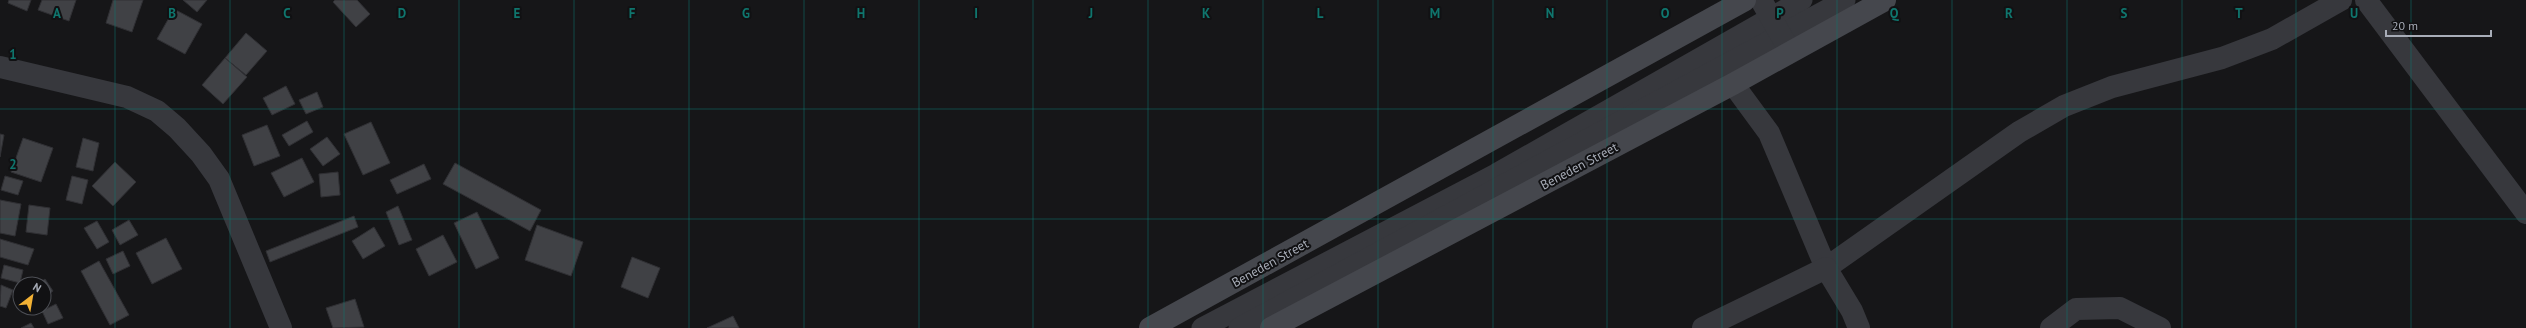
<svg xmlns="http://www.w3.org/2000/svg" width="2526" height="328" viewBox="0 0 2526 328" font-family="'PT Sans',sans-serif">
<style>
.building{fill:#404145;stroke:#303034}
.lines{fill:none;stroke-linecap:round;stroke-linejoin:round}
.lane{stroke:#37383d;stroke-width:21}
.street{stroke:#37383d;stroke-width:22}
.secondary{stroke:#45474d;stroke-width:22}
.grid{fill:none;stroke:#0f766e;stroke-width:1;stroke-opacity:0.55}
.labels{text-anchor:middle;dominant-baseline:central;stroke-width:4;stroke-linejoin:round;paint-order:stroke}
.street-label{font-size:13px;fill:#a8adb8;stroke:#111113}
.grid-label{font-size:13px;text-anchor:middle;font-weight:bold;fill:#0f766e;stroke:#111113;stroke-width:4;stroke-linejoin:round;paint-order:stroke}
</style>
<rect width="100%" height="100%" fill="#161618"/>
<g class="building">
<polygon points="9,0 31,0 27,11 8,3"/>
<polygon points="42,0 76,0 69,21 38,10"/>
<polygon points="113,0 143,0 132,32 106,23"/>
<polygon points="183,0 207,0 197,12"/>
<polygon points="335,0 357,0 370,14 356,27 333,2"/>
<polygon points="174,9 202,24 185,54 157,39"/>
<polygon points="246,33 267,51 246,75 225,58"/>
<polygon points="225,58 247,77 223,104 202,85"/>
<polygon points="286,86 295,104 272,115 263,98"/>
<polygon points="317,92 323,107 306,114 299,100"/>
<polygon points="307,121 313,132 289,146 282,135"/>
<polygon points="371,122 390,163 363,175 344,134"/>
<polygon points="267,125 280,156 254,166 242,135"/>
<polygon points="0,134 4,135 0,157"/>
<polygon points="327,137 340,154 323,166 310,149"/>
<polygon points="23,138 53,148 41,182 11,172"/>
<polygon points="83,138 99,143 93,171 76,167"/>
<polygon points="302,158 314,182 284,197 271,173"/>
<polygon points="115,162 136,182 113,206 92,186"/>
<polygon points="455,163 541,210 530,231 443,184"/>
<polygon points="424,164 431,179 397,194 390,180"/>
<polygon points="338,172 340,195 321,197 319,174"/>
<polygon points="5,176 23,181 18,195 1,190"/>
<polygon points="72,176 88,180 82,204 66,200"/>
<polygon points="0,200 21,204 15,236 0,233"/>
<polygon points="29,205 50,208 47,235 26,232"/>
<polygon points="398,206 412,240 399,245 386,212"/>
<polygon points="477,212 499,258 476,269 454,223"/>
<polygon points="354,216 358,227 270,262 266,251"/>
<polygon points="129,220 138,235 120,245 112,230"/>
<polygon points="97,221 109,242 97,249 84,228"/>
<polygon points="537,225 583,242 571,276 525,260"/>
<polygon points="374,227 385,246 363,259 352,241"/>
<polygon points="443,235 457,262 429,276 416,249"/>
<polygon points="166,238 182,269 152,284 136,253"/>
<polygon points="0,239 34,249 28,265 0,257"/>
<polygon points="123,251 130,266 113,274 106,259"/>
<polygon points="632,257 660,268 648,298 621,287"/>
<polygon points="99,261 129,315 110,325 81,271"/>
<polygon points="4,265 23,270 20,283 1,278"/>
<polygon points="45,279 53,291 44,298 44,284 38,284"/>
<polygon points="1,285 13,290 6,308 0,306"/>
<polygon points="355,299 364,327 333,328 326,308"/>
<polygon points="56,304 63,318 48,324 42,311"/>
<polygon points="733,316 739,328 707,328"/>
<polygon points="31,323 34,328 21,328"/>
</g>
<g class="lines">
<g class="lane">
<polyline points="1202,328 1496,174 1802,0"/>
<polyline points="1239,328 1845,0"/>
</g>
<g class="street">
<polyline points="1761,0 1790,51"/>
<polyline points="2366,0 2526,213"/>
<polyline points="0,67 127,97 157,111 177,128 201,154 219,179 281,328"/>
<polyline points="1733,84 1769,133 1826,268 2019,132 2064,106 2112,87 2222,58 2272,39 2341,0"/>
<polyline points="1703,328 1826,268 1852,311 1859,328"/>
<polyline points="2051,328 2076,309 2120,308 2160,328"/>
</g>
<g class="secondary">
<polyline points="1150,328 1745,0"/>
<polyline points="1271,328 1733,84 1885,0"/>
</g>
</g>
<path class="grid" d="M115,0V328M230,0V328M344,0V328M459,0V328M574,0V328M689,0V328M804,0V328M919,0V328M1033,0V328M1148,0V328M1263,0V328M1378,0V328M1493,0V328M1607,0V328M1722,0V328M1837,0V328M1952,0V328M2067,0V328M2182,0V328M2296,0V328M2411,0V328M0,109H2526M0,219H2526"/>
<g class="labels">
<g class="street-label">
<text transform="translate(1579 166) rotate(-28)">Beneden Street</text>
<text transform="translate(1270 263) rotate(-29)">Beneden Street</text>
</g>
</g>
<g class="grid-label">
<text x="57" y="18">A</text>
<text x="172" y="18">B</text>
<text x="287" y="18">C</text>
<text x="402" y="18">D</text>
<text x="517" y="18">E</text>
<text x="632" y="18">F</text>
<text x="746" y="18">G</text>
<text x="861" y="18">H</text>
<text x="976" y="18">I</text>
<text x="1091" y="18">J</text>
<text x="1206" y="18">K</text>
<text x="1320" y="18">L</text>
<text x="1435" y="18">M</text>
<text x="1550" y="18">N</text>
<text x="1665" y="18">O</text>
<text x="1780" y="18">P</text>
<text x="1894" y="18">Q</text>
<text x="2009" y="18">R</text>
<text x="2124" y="18">S</text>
<text x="2239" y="18">T</text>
<text x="2354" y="18">U</text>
<text x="13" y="59">1</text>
<text x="13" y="169">2</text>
</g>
<g transform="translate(32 296) rotate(31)"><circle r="19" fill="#111113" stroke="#4d4f55"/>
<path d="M0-3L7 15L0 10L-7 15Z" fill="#f2b134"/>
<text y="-6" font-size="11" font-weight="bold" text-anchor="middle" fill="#a8adb8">N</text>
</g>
<path d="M2386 30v6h105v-6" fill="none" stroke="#a8adb8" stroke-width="2"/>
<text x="2392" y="30" font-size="12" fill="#a8adb8" stroke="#111113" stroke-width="3" paint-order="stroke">20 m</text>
</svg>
